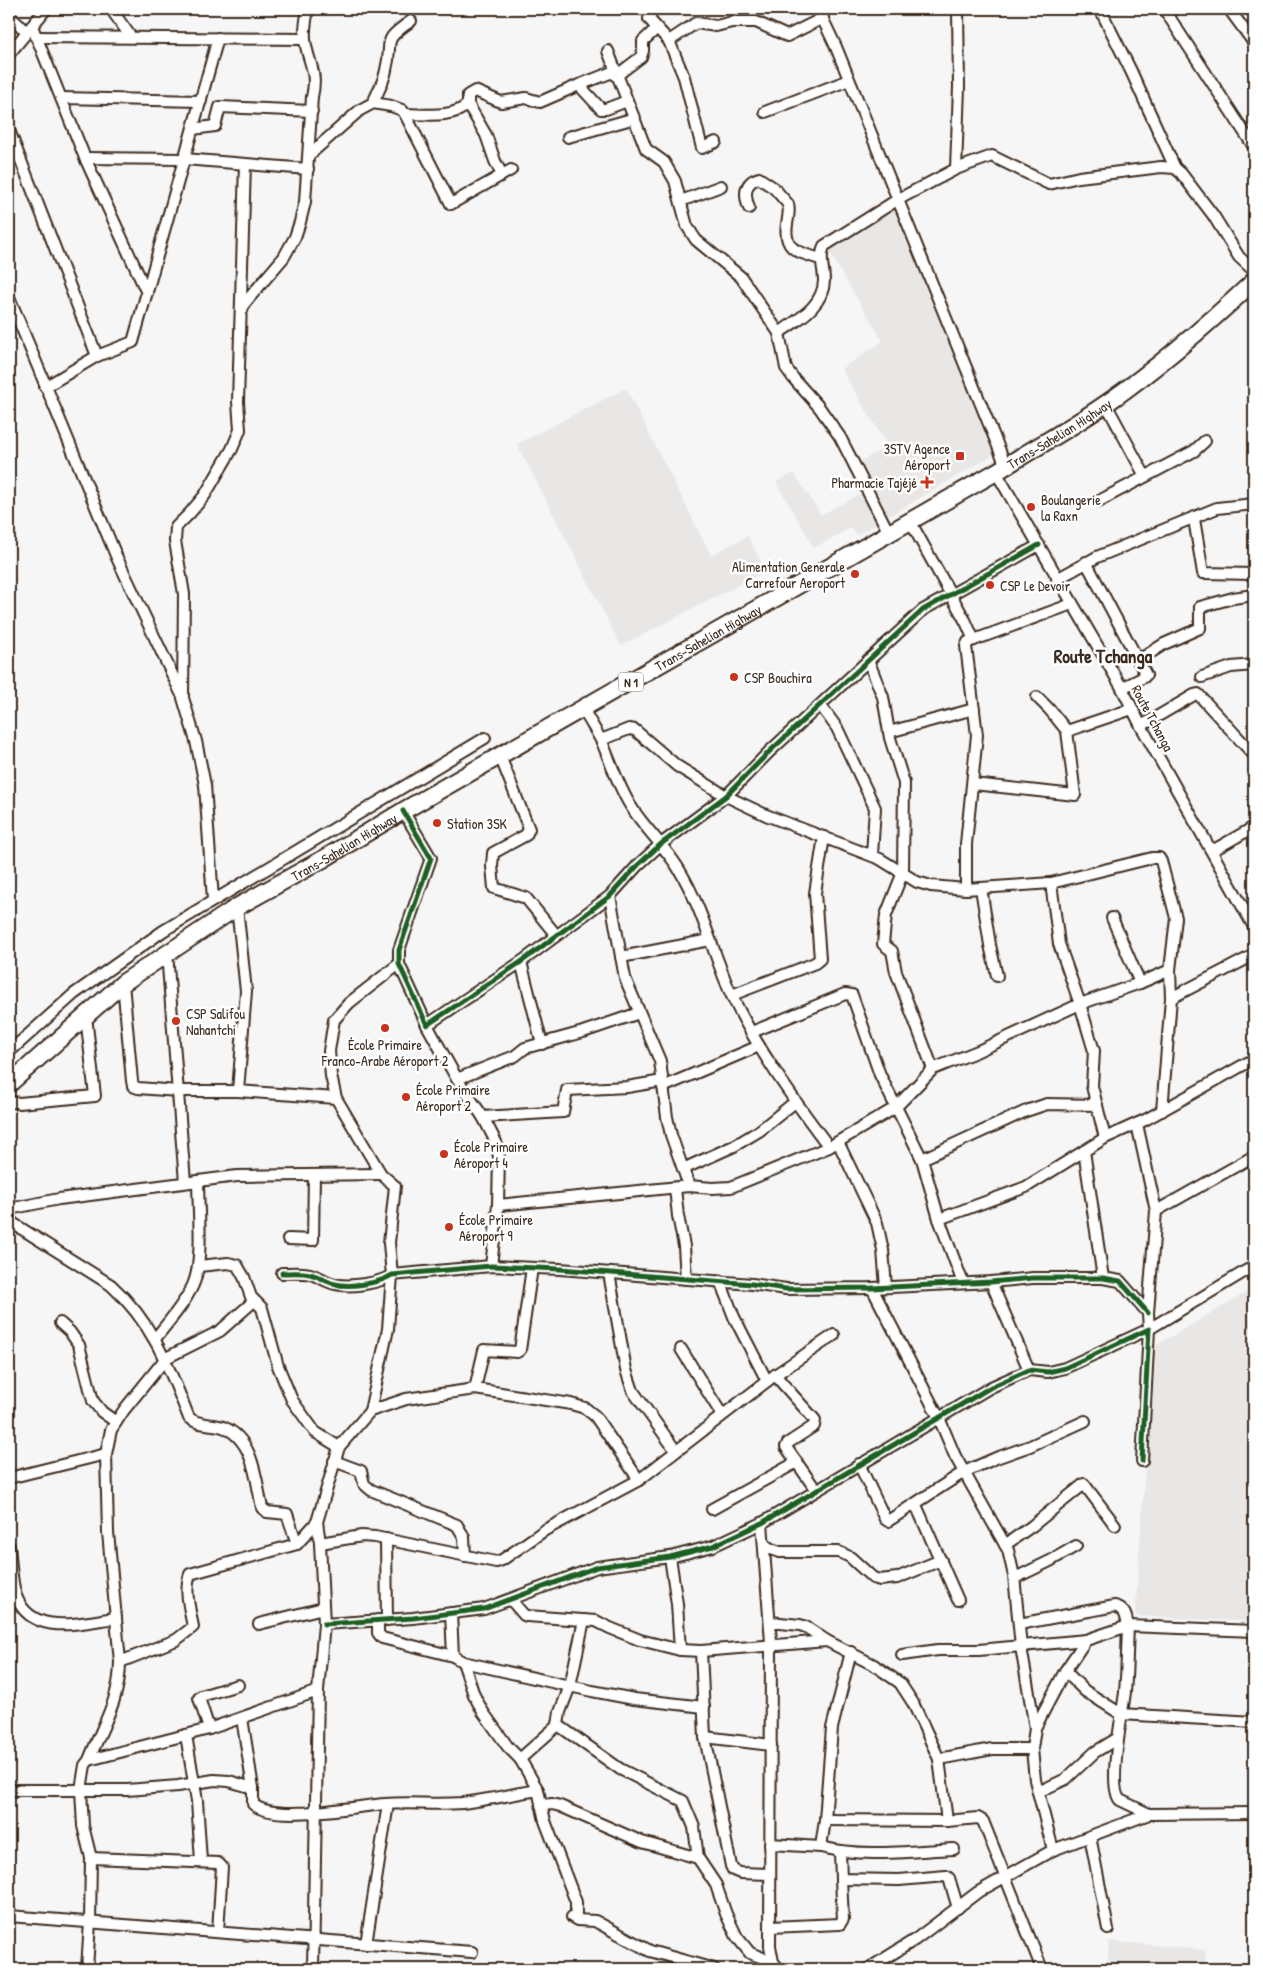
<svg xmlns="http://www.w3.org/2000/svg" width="1263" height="1978" viewBox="0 0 1263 1978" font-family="'Patrick Hand',sans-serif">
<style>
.built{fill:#e9e7e6}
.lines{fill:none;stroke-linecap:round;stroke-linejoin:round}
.minor-casing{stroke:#3b2a1e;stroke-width:14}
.trunk-casing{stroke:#3b2a1e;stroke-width:20}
.minor{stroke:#fff;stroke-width:10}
.trunk{stroke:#fff;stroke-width:16}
.cycleway-casing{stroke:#fff;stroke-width:8}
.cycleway{stroke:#1b5e20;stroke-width:5}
.poi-dot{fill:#c8321e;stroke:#fff;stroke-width:2}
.labels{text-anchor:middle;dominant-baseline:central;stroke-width:5;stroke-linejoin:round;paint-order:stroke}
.shield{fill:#fff;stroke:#766a62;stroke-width:1}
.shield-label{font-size:12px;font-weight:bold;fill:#3b2a1e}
.street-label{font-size:14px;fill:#3b2a1e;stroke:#fff}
.poi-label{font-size:14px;fill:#3b2a1e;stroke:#fff;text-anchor:start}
.district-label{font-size:19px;font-weight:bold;fill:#3b2a1e;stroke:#fff}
</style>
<rect width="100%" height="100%" fill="#f7f6f6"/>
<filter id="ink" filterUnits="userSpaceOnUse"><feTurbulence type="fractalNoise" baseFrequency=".02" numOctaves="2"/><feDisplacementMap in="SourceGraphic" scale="10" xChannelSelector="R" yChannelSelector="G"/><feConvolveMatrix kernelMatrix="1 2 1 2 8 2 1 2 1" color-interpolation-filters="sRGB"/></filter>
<g filter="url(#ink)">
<g class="built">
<polygon points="895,204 998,452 857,535 851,528 814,548 776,482 794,473 821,515 864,492 858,463 888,446 841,369 883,341 826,247"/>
<polygon points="626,388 711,555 748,536 766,571 621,646 517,444"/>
<polygon points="1254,1288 1254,1622 1135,1616 1153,1347"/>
<polygon points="1109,1941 1206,1950 1205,1969 1107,1969"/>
</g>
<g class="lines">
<g class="minor-casing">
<g id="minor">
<polyline points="111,9 131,37"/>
<polyline points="654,9 650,15 649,19 669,41"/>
<polyline points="818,9 836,47 1006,466"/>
<polyline points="1100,9 1131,71 1175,168"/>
<polyline points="1164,9 1254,147"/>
<polyline points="1229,9 1254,43"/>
<polyline points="9,16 27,32"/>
<polyline points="32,26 85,158 147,293"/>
<polyline points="36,37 305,39"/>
<polyline points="608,51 646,149 664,162 675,181 687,226 696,240 741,277 779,333 786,368 794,379 819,407 840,437 889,533"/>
<polyline points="9,54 46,9"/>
<polyline points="616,76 641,57 643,51 643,41 656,29"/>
<polyline points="579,85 615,71"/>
<polyline points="61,98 201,101"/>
<path d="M373,103C377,93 384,82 386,70C394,40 379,43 411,21"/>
<polyline points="468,104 468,95 475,91 501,102 526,98 540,102 579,85 601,109 606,109 627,101"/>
<polyline points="765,112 849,80"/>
<path d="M405,114C424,114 453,119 468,104L486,135L495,161L502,175"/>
<polyline points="193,129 215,126 220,107 312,111"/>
<polyline points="9,130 97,356"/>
<polyline points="568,137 635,118"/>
<polyline points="716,142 702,148 684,77 669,41 696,23 716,26 732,22 756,22 787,36 823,18"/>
<polyline points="309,155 360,110 373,103 391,106 402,110 405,114 451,204 511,170"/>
<polyline points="85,158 184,159 308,169"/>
<polyline points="956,169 959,87 958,9"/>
<polyline points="681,201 721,186"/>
<path d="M749,208C744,195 744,182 759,178L774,188L788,204C790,211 788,217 787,224C783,251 799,252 820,259"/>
<polyline points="9,297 117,558 181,693"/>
<path d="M242,311L244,304L284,257L295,237L300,222L305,202L312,97C318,71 308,63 305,40C304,30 306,19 308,9"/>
<path d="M779,333C797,320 823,307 824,281C824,268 819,259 824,246L897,200L956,169L992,156L1049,184L1079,177L1161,167L1175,168L1181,173L1213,215L1239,257L1254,271"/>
<polyline points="45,387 97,356 133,342 218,38"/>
<polyline points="1106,404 1145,476"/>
<polyline points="996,472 1122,688 1141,726 1254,927"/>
<polyline points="1099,501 1194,451 1205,441"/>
<polyline points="1194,519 1203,573 1254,574"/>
<polyline points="910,521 966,622 974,640 968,642 966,646 977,735 966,844 966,889"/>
<polyline points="1086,562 1146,675 1144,677 1122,688"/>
<polyline points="1057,579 1097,557 1217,508 1254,504"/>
<polyline points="974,640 1072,604"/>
<polyline points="868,660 883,697 890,738 904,783 903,872 886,915 883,944 892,951 896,972 933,1069"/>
<polyline points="1139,660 1164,644 1200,628 1200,607 1233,598 1254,595"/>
<polyline points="1202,677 1231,667 1254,665"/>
<polyline points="821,706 837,728 875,808 872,855"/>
<path d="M583,709C589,720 596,731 602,742C611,763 618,785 630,805C644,828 666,847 680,871C703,909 713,954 731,994C757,1049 793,1099 829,1147"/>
<polyline points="1141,726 1194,695 1198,694 1254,755"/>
<polyline points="1067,731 1132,709"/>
<polyline points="889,732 974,709"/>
<polyline points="601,740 629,729 635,730 677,766 726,796 766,815 880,859 917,882 931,886 966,889 1051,883 1059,944 1080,1004 1094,1051 1092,1086 1105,1138"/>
<polyline points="500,756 529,829 526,835 493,853 492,866 494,888 526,898 556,935"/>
<polyline points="973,784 1075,795 1067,731 1050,710 1037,697"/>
<polyline points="403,811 431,858 399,950 399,964 427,1025 521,962 610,896 638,865 661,844 726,796 769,752 923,610 1039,545"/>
<polyline points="1212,851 1254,827"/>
<polyline points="1051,883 1152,858 1159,858 1161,861 1176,918 1170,970 1171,998 1162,1111"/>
<polyline points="981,888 990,945 997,976"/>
<polyline points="610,896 625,978 660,1061 667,1117 671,1135 689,1186"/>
<polyline points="213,900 205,785 196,741 183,698 184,594 175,541 176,527 190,513 205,495 232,449 240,430 238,402 245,164"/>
<polyline points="237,907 246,991 238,1091"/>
<polyline points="1112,918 1140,983"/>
<polyline points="167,953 185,1182"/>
<polyline points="621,957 710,940"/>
<polyline points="521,962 542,1044"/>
<polyline points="123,983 132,1081 133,1086 138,1088 178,1091 238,1091 336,1098"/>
<polyline points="732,995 815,963 820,959 815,893 824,837"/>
<polyline points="1171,998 1254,955"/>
<polyline points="427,1025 457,1079 483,1117 496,1142 499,1157 498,1205 491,1266"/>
<polyline points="752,1032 845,994 852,995 880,1075 922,1159 939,1219 963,1283"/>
<polyline points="9,1052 74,994 163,931 485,738"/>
<polyline points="457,1079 515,1056 525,1048 583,1032 639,1013"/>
<polyline points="663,1087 759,1046"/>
<polyline points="9,1099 12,1102 19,1103 95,1096 86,1016"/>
<polyline points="483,1117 563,1112 567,1090 627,1087 663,1081"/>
<polyline points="1137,1124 1156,1211 1148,1313 1149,1329 1254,1266"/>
<polyline points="838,1142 877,1223 883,1250 886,1287"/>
<polyline points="1084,1151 1103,1278"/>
<polyline points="922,1159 1026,1111 1047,1104 1097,1105"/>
<polyline points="683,1169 734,1146 759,1131 795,1102"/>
<polyline points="675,1188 678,1216 684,1246 686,1279"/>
<polyline points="498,1205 689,1186 712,1188 731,1187 829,1147 895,1108 933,1069 978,1051 1080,1004 1140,983 1170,970"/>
<polyline points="9,1209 59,1199 237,1176 381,1174"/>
<polyline points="1156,1211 1254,1156"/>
<path d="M9,1219L14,1224L111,1285C153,1323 169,1367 189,1418C199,1426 211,1423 223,1427C254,1439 256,1480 262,1508L267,1512L287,1514L297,1544"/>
<polyline points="939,1219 1026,1187 1105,1138 1145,1120 1254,1059"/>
<polyline points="288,1239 313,1240 314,1175"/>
<polyline points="199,1266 228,1263 237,1265 244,1277 251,1297 262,1308 278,1366 292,1400 315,1432 339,1447"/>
<path d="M282,1273C291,1273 301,1272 310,1274C319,1276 326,1282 335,1284C350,1288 380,1283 392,1275L491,1266L560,1269L752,1284L786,1289L872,1288L991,1282L1033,1278H1103L1120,1281L1148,1313"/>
<polyline points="609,1273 626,1370 633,1391 676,1451"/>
<polyline points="720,1281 734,1317 767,1381"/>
<polyline points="991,1282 1029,1370"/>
<polyline points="872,1288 939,1418 955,1456 1008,1550 1014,1576 1021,1647 1035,1728"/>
<polyline points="60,1323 70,1332 79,1345 93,1401 102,1412 116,1422"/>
<path d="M155,1339C168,1322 184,1305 193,1285C204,1260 198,1209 198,1181"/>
<polyline points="681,1349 722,1415"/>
<polyline points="775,1375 815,1420 814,1426 788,1443 786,1447 816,1490"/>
<polyline points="475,1389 484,1350 517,1352 520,1350 532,1268"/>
<polyline points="370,1411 388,1329 392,1275 389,1243 395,1186 381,1174 336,1098 331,1076 329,1051 334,1020 349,1003 399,964"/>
<polyline points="334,1461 361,1471 364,1484 371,1490 457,1525 464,1537 465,1556"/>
<polyline points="859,1464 885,1519 888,1521 964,1472 996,1458 1030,1446 1085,1421"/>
<polyline points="9,1478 106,1454"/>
<polyline points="916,1505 958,1600"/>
<polyline points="712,1509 797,1462"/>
<polyline points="762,1523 771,1642 770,1946 773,1962 779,1969"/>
<polyline points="386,1539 387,1620"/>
<polyline points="320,1543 362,1536 375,1537 496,1562 502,1560 545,1530 639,1480 775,1375 834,1335"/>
<polyline points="764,1544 771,1549 780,1552 839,1552 850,1557 873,1578 880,1580 897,1578 941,1560"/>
<polyline points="1005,1545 1032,1526 1084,1484 1115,1525"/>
<path d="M9,1546C11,1562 11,1581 16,1596C32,1638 82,1622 116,1618"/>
<polyline points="670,1557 677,1604 680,1650"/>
<polyline points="1015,1578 1050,1561 1076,1546"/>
<polyline points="511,1600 524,1615 527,1616 596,1621 610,1628 640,1640 680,1650 701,1651 827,1641"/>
<polyline points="451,1613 453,1656"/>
<polyline points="378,1620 378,1633 382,1638 453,1656 463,1662 592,1691 634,1699 704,1707"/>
<polyline points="584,1620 570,1686 560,1712 558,1725 620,1769 683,1801 694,1827 698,1858 716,1885 726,1914 737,1937 750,1953 773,1962"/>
<polyline points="770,1622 800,1625 806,1627 827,1641 874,1665 900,1683 913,1703 939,1759 992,1749 1032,1749"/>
<polyline points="259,1624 323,1608"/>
<polyline points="324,1624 413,1618 484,1609 597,1567 670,1557 713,1546 762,1523 991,1387 1029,1370 1048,1372 1065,1368 1149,1329 1142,1461"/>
<path d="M1019,1624L1115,1606C1125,1610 1126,1615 1128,1626L1086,1640L1065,1671L1035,1728L1032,1749L1035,1780L1053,1850L1149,1814"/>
<path d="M1254,1631L1128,1626C1127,1648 1127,1670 1125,1692C1123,1711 1107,1787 1120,1800L1149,1814L1254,1813"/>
<polyline points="701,1651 705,1737 731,1866 733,1870 740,1873 769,1874"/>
<polyline points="902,1655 938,1650 979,1650 1086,1640"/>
<path d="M120,1662L176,1640L193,1627C190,1610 184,1591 190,1574L297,1544L317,1522"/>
<polyline points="1065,1671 1085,1691 1121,1714 1254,1722"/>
<path d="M242,1718L253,1788V1804C273,1823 357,1806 385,1804C410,1802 436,1805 462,1803C487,1800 513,1794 538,1790L520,1759L508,1747L483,1712L474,1695L463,1662"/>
<polyline points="209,1729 199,1698 201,1696 238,1685"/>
<polyline points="186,1735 197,1801 201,1861"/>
<polyline points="705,1737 771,1745"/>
<polyline points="520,1759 558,1725"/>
<polyline points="939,1759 947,1821 978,1818 983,1821 1042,1969"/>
<polyline points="89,1760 209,1729 318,1691"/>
<polyline points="9,1790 127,1790 178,1786 214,1780 229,1781 253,1788"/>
<polyline points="538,1790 545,1821 576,1902 576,1914 572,1917 577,1920 595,1921 650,1951 714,1969"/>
<polyline points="1038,1792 1066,1779 1095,1752 1118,1738"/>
<polyline points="541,1805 552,1804 560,1806 642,1842 698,1858"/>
<polyline points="825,1820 947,1821"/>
<polyline points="1090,1836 1108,1929"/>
<polyline points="770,1844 821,1847 825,1820 832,1728 851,1652"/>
<path d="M821,1847C864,1858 911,1851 954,1849"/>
<polyline points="840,1852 841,1879 899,1880 946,1876 949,1878 958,1908"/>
<polyline points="91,1858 218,1863 222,1867 218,1932"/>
<polyline points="9,1916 472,1952"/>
<polyline points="770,1927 840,1924 843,1919 841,1879"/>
<polyline points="366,1944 388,1804"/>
<path d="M87,1969L90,1922L91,1858L83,1826L81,1790L85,1765L89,1760C102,1726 120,1700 120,1662L108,1532L106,1454L111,1430L124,1410L166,1358L220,1331L254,1301"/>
<polyline points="313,1969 318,1691 324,1624 320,1543 317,1522 339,1447 370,1411 406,1399 475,1389 571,1404 585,1408 595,1416 639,1480"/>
<polyline points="868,1969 916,1939 978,1892 1053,1850"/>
</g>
</g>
<g class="trunk-casing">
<g id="trunk">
<path id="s1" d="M9,1084L123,983L237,907L325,858L403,811L996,472C1033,449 1071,428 1107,403C1159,367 1207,325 1254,281"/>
</g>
</g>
<use href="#minor" class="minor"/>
<use href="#trunk" class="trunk"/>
<g class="cycleway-casing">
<g id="cycleway">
<polyline points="403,811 431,858 399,950 399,964 427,1025 521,962 610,896 638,865 661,844 726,796 769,752 923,610 1039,545"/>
<path d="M282,1273C291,1273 301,1272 310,1274C319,1276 326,1282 335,1284C350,1288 380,1283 392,1275L491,1266L560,1269L752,1284L786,1289L872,1288L991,1282L1033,1278H1103L1120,1281L1148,1313"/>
<polyline points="324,1624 413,1618 484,1609 597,1567 670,1557 713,1546 762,1523 991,1387 1029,1370 1048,1372 1065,1368 1149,1329 1142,1461"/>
</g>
</g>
<use href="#cycleway" class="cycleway"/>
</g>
</g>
<g class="poi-dot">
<rect x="955" y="451" width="10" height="10" rx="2.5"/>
<path d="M924.5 474.5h5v5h5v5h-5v5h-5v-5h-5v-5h5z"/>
<circle cx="1031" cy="507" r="5"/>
<circle cx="855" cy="574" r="5"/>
<circle cx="990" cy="585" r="5"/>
<circle cx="734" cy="677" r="5"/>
<circle cx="437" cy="823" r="5"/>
<circle cx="176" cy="1021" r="5"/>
<circle cx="385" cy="1028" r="5"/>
<circle cx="406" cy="1097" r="5"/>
<circle cx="444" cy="1154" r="5"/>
<circle cx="449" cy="1227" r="5"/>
</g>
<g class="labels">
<rect class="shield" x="618.5" y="672.5" width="25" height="19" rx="4"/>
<g class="shield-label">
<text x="631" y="682">N 1</text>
</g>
<g class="street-label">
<text stroke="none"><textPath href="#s1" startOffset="1238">Trans-Sahelian Highway</textPath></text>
<text stroke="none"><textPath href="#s1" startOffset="832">Trans-Sahelian Highway</textPath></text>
<text transform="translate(1153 718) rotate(62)">Route Tchanga</text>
<text stroke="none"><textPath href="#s1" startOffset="412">Trans-Sahelian Highway</textPath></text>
</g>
<g class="poi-label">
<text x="950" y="448" text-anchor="end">3STV Agence<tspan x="950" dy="16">Aéroport</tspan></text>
<text x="917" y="482" text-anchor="end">Pharmacie Tajéjé</text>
<text x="1041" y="499">Boulangerie<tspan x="1041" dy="16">la Raxn</tspan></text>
<text x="845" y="566" text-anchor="end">Alimentation Generale<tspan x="845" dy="16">Carrefour Aeroport</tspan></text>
<text x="1000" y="585">CSP Le Devoir</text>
<text x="744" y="677">CSP Bouchira</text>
<text x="447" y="823">Station 3SK</text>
<text x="186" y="1013">CSP Salifou<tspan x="186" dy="16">Nahantchi</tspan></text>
<text x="385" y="1044" text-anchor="middle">École Primaire<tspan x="385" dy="16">Franco-Arabe Aéroport 2</tspan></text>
<text x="416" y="1089">École Primaire<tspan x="416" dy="16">Aéroport 2</tspan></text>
<text x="454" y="1146">École Primaire<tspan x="454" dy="16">Aéroport 4</tspan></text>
<text x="459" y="1219">École Primaire<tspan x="459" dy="16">Aéroport 9</tspan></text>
</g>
<g class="district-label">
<text x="1103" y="656">Route Tchanga</text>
</g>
</g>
<rect width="1263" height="1978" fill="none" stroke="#fff" stroke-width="30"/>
<rect x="15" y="15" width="1233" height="1948" fill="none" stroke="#3b2a1e" stroke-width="2" filter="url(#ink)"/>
</svg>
